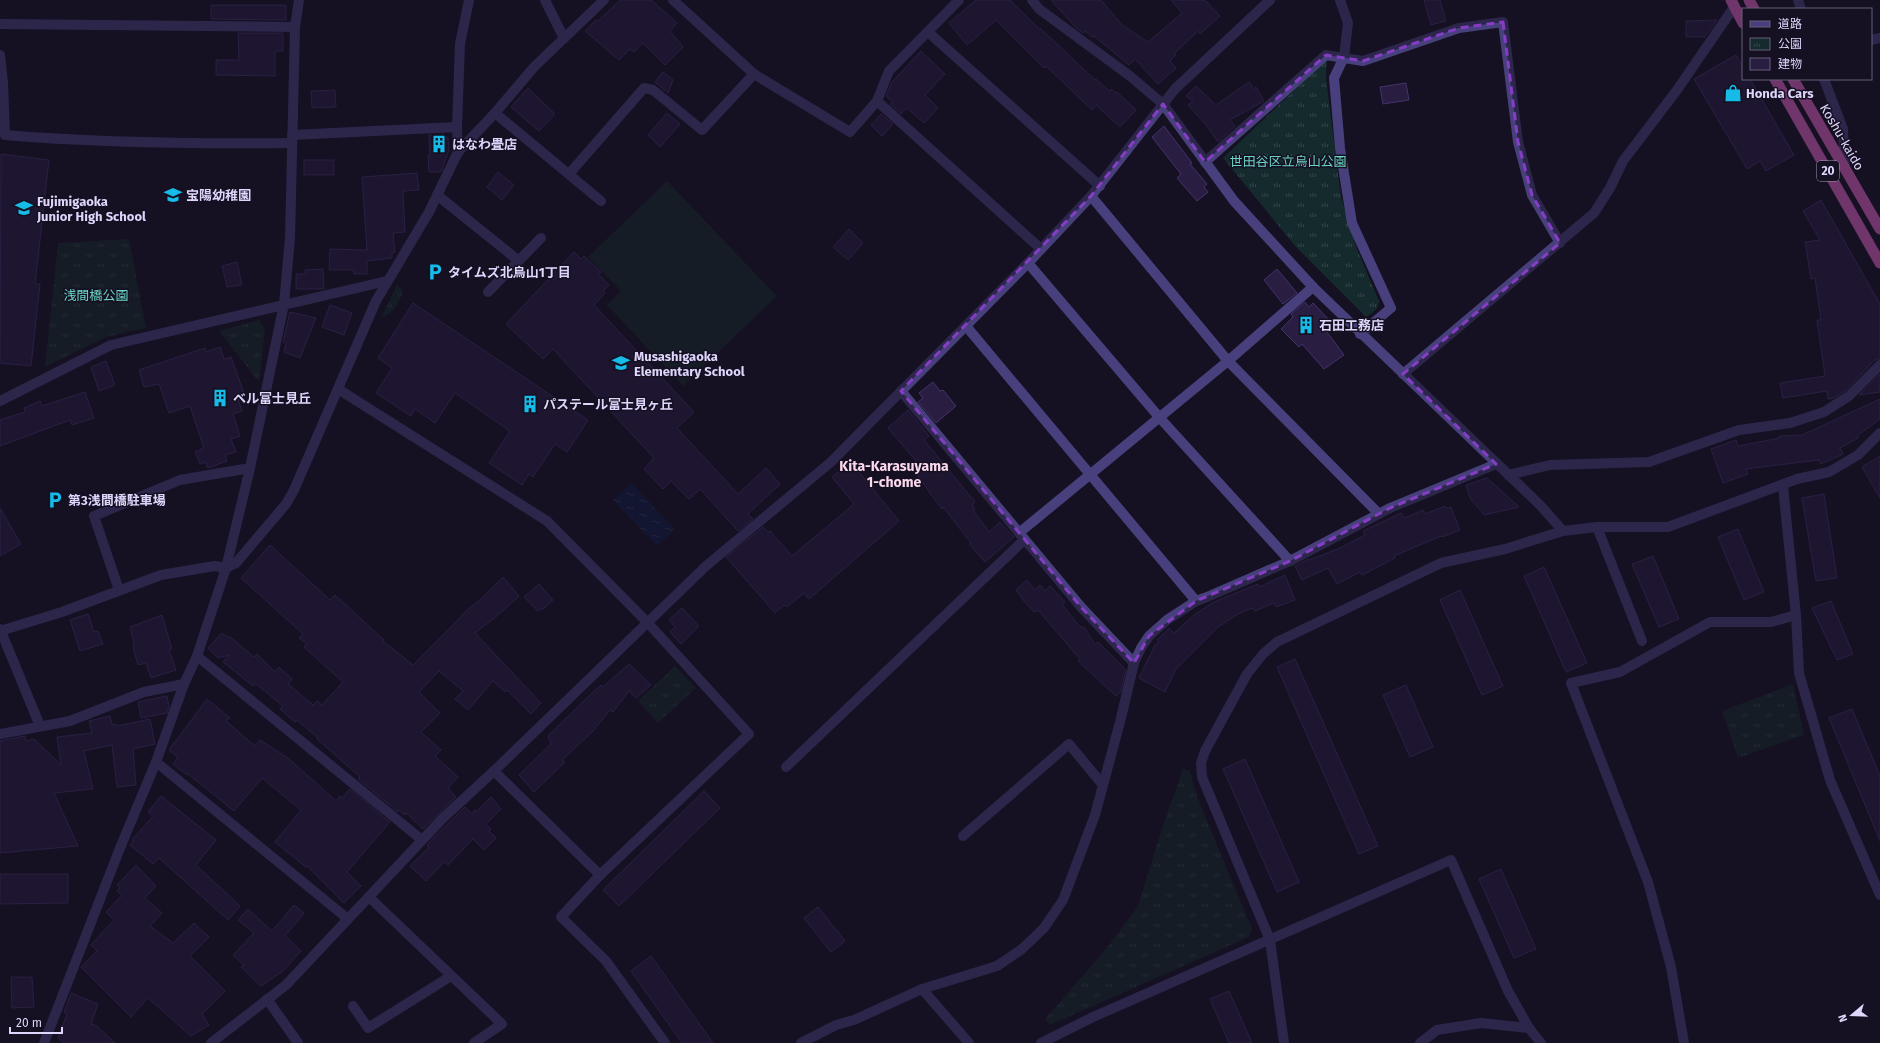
<svg xmlns="http://www.w3.org/2000/svg" width="1880" height="1043" viewBox="0 0 1880 1043" font-family="'Fira Sans','Noto Sans JP',sans-serif">
<style>
.green{fill:#142a2c}
.park{fill:url(#park-tufts)}
.water{fill:url(#water-ripples)}
.building{fill:#291e42;stroke:#44326b}
.lines{fill:none;stroke-linecap:round;stroke-linejoin:round}
.minor{stroke:#48407d;stroke-width:10}
.tertiary{stroke:#48407d;stroke-width:10}
.trunk{stroke:#dd62c2;stroke-width:11}
.marked{fill:none;stroke:#853dc5;stroke-width:3;stroke-dasharray:8 5;stroke-linejoin:round}
.labels{text-anchor:middle;dominant-baseline:central;stroke-width:3;stroke-linejoin:round;paint-order:stroke}
.shield{fill:#151022;stroke:#a29bba;stroke-width:1}
.shield-label{font-size:12px;font-weight:bold;fill:#ded6fb}
.poi-label{font-size:13px;font-weight:bold;fill:#ded6fb;stroke:#151022;text-anchor:start}
.street-label{font-size:13px;fill:#ded6fb;stroke:#151022}
.park-label{font-size:13px;fill:#69d4c4;stroke:#151022}
.neighbourhood-label{font-size:14px;font-weight:bold;fill:#fbd8eb;stroke:#151022}
</style>
<defs>
<pattern id="park-tufts" width="24" height="20" patternUnits="userSpaceOnUse"><rect width="24" height="20" fill="#142a2c"/><path d="M3 7l-1-3M5 7V3M7 7l1-3M15 17l-1-3M17 17v-4M19 17l1-3" fill="none" stroke="#36484c"/></pattern>
<pattern id="water-ripples" width="26" height="14" patternUnits="userSpaceOnUse"><rect width="26" height="14" fill="#111e41"/><path d="M2 4q2-2 4 0t4 0M15 11q2-2 4 0t4 0" fill="none" stroke="#333e5d"/></pattern>
</defs>
<rect width="100%" height="100%" fill="#151022"/>
<polygon class="green" points="667,181 777,296 683,386 607,305 621,291 588,257"/>
<g class="park">
<path d="M1327,59L1326,78L1341,197L1357,249L1379,301C1379,309 1373,313 1366,317L1296,247L1223,158Z"/>
<polygon points="129,239 146,328 106,337 45,367 58,243"/>
<path d="M397,285L403,291C397,306 396,311 381,318Z"/>
<polygon points="259,320 265,329 259,382 219,331"/>
<polygon points="675,666 696,688 658,723 638,701"/>
<polygon points="1793,684 1804,735 1738,758 1722,711"/>
<polygon points="1183,769 1189,770 1200,804 1252,929 1249,937 1050,1025 1045,1019 1110,944 1138,906 1162,828"/>
</g>
<polygon class="water" points="631,483 675,529 657,546 613,500"/>
<g class="building">
<polygon points="620,0 651,0 677,23 670,31 683,47 665,65 643,43 634,52 630,49 619,60 585,31 596,20 598,21"/>
<polygon points="976,0 1010,0 1039,29 1040,28 1095,80 1096,79 1109,91 1111,89 1116,93 1117,92 1136,110 1120,127 1096,105 1092,110 1046,66 1044,68 996,20 967,45 949,23"/>
<polygon points="1051,0 1101,0 1122,25 1148,42 1182,13 1171,0 1205,0 1220,16 1200,34 1198,31 1174,54 1176,55 1170,61 1176,68 1158,84 1135,59 1129,65 1094,36 1092,37 1085,31 1083,33 1077,29"/>
<polygon points="1424,0 1440,0 1446,21 1431,25"/>
<polygon points="211,5 286,5 286,20 211,19"/>
<polygon points="1717,20 1705,37 1686,37 1686,21"/>
<polygon points="238,33 283,33 283,51 275,51 275,76 216,75 216,60 239,60"/>
<polygon points="921,51 945,74 925,95 938,108 924,123 907,108 901,114 890,104 893,102 886,96 892,82"/>
<polygon points="1736,55 1743,67 1743,79 1750,79 1794,155 1766,171 1760,161 1747,169 1694,79"/>
<polygon points="663,72 673,80 668,93 655,82"/>
<polygon points="1249,82 1254,89 1256,87 1264,101 1230,120 1235,126 1218,142 1207,126 1188,105 1193,101 1186,96 1196,86 1216,105"/>
<polygon points="1406,83 1409,100 1383,104 1380,87"/>
<polygon points="528,88 555,114 539,131 511,107"/>
<polygon points="335,90 336,107 312,108 311,91"/>
<polygon points="667,113 680,124 660,147 648,135"/>
<polygon points="881,114 893,124 882,136 871,125"/>
<polygon points="1164,126 1192,163 1190,164 1207,184 1204,187 1208,192 1197,201 1177,178 1181,174 1152,137"/>
<polygon points="444,134 448,138 449,150 441,172 429,172 428,155 430,155 429,135"/>
<polygon points="1,154 49,160 35,284 40,284 31,366 0,363"/>
<rect x="304" y="160" width="30" height="15"/>
<polygon points="498,172 514,185 502,200 487,187"/>
<polygon points="417,173 419,190 403,191 405,232 393,233 395,252 392,253 392,258 367,261 367,274 354,274 354,270 329,270 330,249 367,250 362,177"/>
<polygon points="1821,200 1880,304 1880,359 1875,360 1845,391 1834,398 1828,399 1827,391 1783,398 1780,383 1825,376 1817,320 1821,320 1815,278 1811,279 1805,242 1820,240 1803,211"/>
<polygon points="849,229 863,243 848,260 833,247"/>
<polygon points="574,252 581,259 584,256 601,272 599,275 609,285 603,291 605,293 594,305 694,412 677,428 738,494 766,468 780,484 748,514 753,519 738,531 700,489 689,499 671,481 663,489 644,469 654,458 553,349 543,359 506,324"/>
<polygon points="237,262 242,285 227,287 222,266"/>
<polygon points="323,269 324,289 296,289 296,274 306,274 305,270"/>
<polygon points="1277,269 1297,293 1283,304 1264,280"/>
<polygon points="1305,302 1309,307 1313,303 1331,322 1324,328 1344,355 1324,369 1302,344 1299,347 1281,329 1293,317 1291,314"/>
<polygon points="413,303 588,420 567,452 555,444 533,477 529,474 522,485 489,463 510,431 455,393 435,423 415,409 411,416 376,393 392,368 378,358"/>
<polygon points="330,305 352,313 344,335 322,327"/>
<polygon points="290,312 316,318 300,358 284,352 286,343 283,342"/>
<polygon points="220,347 224,359 231,357 245,396 238,399 242,411 233,414 240,436 231,439 236,452 225,455 227,461 208,468 206,462 200,464 195,452 204,448 190,406 169,413 159,384 144,387 139,370 205,348 206,352"/>
<polygon points="106,361 115,385 99,391 91,367"/>
<polygon points="1880,374 1880,392 1859,395"/>
<polygon points="933,382 940,391 943,390 956,406 936,423 918,402 923,398 919,393"/>
<polygon points="85,392 94,418 72,425 70,420 0,446 0,420 25,412 24,408 40,401 42,406"/>
<polygon points="1880,399 1880,419 1857,436 1858,438 1840,448 1843,454 1821,464 1819,460 1746,469 1748,474 1723,483 1711,449 1736,440 1738,446 1780,438 1780,436 1802,435"/>
<polygon points="908,410 929,436 924,440 975,502 972,505 975,509 973,510 989,532 1000,522 1014,537 985,562 969,544 971,543 943,507 942,509 932,496 911,465 916,461 888,428"/>
<polygon points="1880,456 1880,498 1862,467"/>
<polygon points="851,462 899,521 809,599 804,593 787,607 784,605 775,613 726,557 763,527 768,532 770,531 792,556 854,504 832,477"/>
<polygon points="1487,478 1519,507 1484,515 1470,498 1466,485"/>
<polygon points="1824,494 1837,578 1816,581 1802,498"/>
<polygon points="1445,506 1446,508 1451,507 1460,530 1442,537 1441,536 1394,556 1395,558 1362,575 1360,572 1337,584 1328,568 1302,580 1295,566 1308,559 1309,560 1340,548 1365,535 1363,531 1401,513 1404,518 1423,510 1425,514"/>
<polygon points="0,508 21,544 0,556"/>
<polygon points="1738,529 1764,592 1744,600 1718,537"/>
<polygon points="270,545 330,600 335,595 384,640 383,641 413,665 458,620 467,610 480,600 503,577 519,596 497,616 475,633 541,703 531,714 507,690 505,692 493,681 468,710 455,699 463,691 439,671 419,692 440,713 421,732 441,750 435,756 458,777 448,788 456,797 423,829 406,813 404,815 399,810 398,812 358,779 360,777 317,739 318,738 297,720 295,722 280,709 283,706 255,683 253,686 223,662 229,655 218,658 208,648 222,633 227,637 229,636 254,657 257,654 275,672 279,667 292,679 288,684 313,705 317,701 322,705 343,682 304,647 307,644 299,638 303,634 241,578"/>
<polygon points="1653,556 1679,619 1659,627 1632,564"/>
<polygon points="1544,567 1587,663 1566,672 1524,576"/>
<polygon points="1285,575 1295,600 1276,607 1274,603 1255,611 1252,608 1238,614 1218,627 1176,669 1165,692 1139,678 1155,645 1159,642 1157,640 1169,628 1174,633 1195,614 1214,602 1258,584 1259,587"/>
<polygon points="1027,580 1035,590 1040,585 1045,591 1050,586 1065,602 1062,604 1079,626 1085,628 1095,645 1098,642 1126,670 1121,692 1116,696 1078,661 1080,659 1038,610 1034,612 1023,600 1016,590"/>
<polygon points="539,584 553,600 542,610 541,608 538,611 524,597"/>
<polygon points="1460,590 1503,686 1482,695 1440,600"/>
<polygon points="1831,601 1853,654 1837,660 1812,608"/>
<polygon points="682,608 699,626 681,644 670,632 675,627 669,620"/>
<polygon points="88,614 94,632 98,631 103,644 80,651 70,620"/>
<polygon points="162,615 172,649 169,650 176,670 151,678 146,663 138,665 133,648 134,647 133,643 134,642 130,627"/>
<polygon points="1295,659 1378,846 1359,854 1277,667"/>
<polygon points="629,664 651,685 636,698 629,691 613,712 610,710 593,731 562,760 565,762 534,792 519,775 551,744 548,736 593,692 601,685 603,687"/>
<polygon points="1406,685 1433,747 1410,757 1383,695"/>
<polygon points="167,696 169,707 167,713 141,718 138,702"/>
<polygon points="207,699 230,718 226,721 255,746 260,740 288,758 336,801 340,796 342,798 350,789 390,822 347,872 361,886 344,903 307,866 306,867 275,842 301,810 262,778 234,811 188,774 187,775 173,764 178,757 169,750"/>
<polygon points="1852,709 1880,776 1880,841 1829,718"/>
<polygon points="110,716 112,725 116,724 117,726 150,719 155,744 133,749 136,785 117,787 112,745 84,751 93,789 54,793 78,846 0,853 0,741 25,736 26,741 34,739 61,765 57,737 92,733 89,721"/>
<polygon points="1245,759 1299,882 1277,892 1223,769"/>
<polygon points="704,791 720,808 619,906 603,890"/>
<polygon points="161,796 216,840 196,865 240,906 228,920 159,858 153,864 130,845 134,841 132,840 153,816 148,812"/>
<polygon points="491,797 501,809 486,824 491,829 489,831 496,838 484,850 473,839 448,865 444,862 426,881 410,866 429,847 427,846 433,838 465,807 472,814 475,810 477,811"/>
<polygon points="136,865 156,886 145,898 162,913 150,926 173,943 194,923 209,937 190,956 225,991 202,1014 209,1025 191,1036 148,998 131,1017 81,967 97,951 91,945 114,920 106,912 122,895 117,891 120,888 117,885"/>
<polygon points="1501,869 1536,949 1514,958 1479,879"/>
<polygon points="0,874 68,874 68,903 0,904"/>
<polygon points="294,905 304,913 285,936 301,951 283,971 261,986 241,967 244,965 233,955 254,933 238,920 248,909 272,931"/>
<polygon points="818,907 845,941 831,952 804,918"/>
<polygon points="651,956 713,1043 682,1043 631,971"/>
<polygon points="11,977 32,977 34,1007 12,1008"/>
<polygon points="1229,991 1252,1043 1229,1043 1210,999"/>
<polygon points="71,993 98,1004 91,1024 97,1026 115,1043 64,1043 58,1038 67,1014 64,1012"/>
</g>
<g class="lines">
<g class="minor">
<polyline points="545,0 564,38"/>
<polyline points="673,0 754,74 850,132 877,101 889,71 959,0"/>
<polyline points="1032,0 1039,9 1130,76 1163,104 1234,201 1313,287 1540,505 1563,531"/>
<polyline points="1340,0 1348,23 1344,57 1334,78 1340,148 1352,223 1391,308 1360,334"/>
<polyline points="1798,0 1801,9"/>
<polyline points="0,24 295,27"/>
<polyline points="928,32 1100,186"/>
<polyline points="1871,40 1880,38"/>
<path d="M0,55L3,83L5,135C100,143 196,144 292,143"/>
<polyline points="1824,79 1843,129 1845,169"/>
<polyline points="877,101 1041,249"/>
<polyline points="495,113 601,201"/>
<polyline points="292,135 457,127"/>
<polyline points="458,152 495,113 534,67 604,0"/>
<polyline points="1205,162 1326,55 1363,61 1459,28 1503,22 1518,142 1532,195 1560,243"/>
<polyline points="569,174 644,88 653,90 702,130 754,74"/>
<polyline points="437,195 519,261"/>
<polyline points="1091,196 1228,361 1379,514"/>
<polyline points="1028,263 1159,417 1290,561"/>
<polyline points="488,292 541,238"/>
<polyline points="966,326 1196,601"/>
<polyline points="1403,374 1594,213 1610,188 1623,161 1677,90 1734,7"/>
<polyline points="338,389 547,521 647,622 749,734 600,875 561,917 606,961 665,1043"/>
<polyline points="901,391 1081,607 1134,663"/>
<polyline points="0,401 111,345 387,281"/>
<polyline points="1508,475 1550,465 1649,462 1739,430 1790,423 1824,412 1849,396 1880,365"/>
<polyline points="1783,486 1796,615 1799,673 1830,780 1880,895"/>
<polyline points="1597,527 1642,641"/>
<polyline points="1019,533 1228,361 1313,287"/>
<polyline points="119,590 94,516 180,480 250,468"/>
<polyline points="0,629 40,726"/>
<polyline points="0,631 62,612 161,575 215,566 226,568"/>
<polyline points="197,656 422,840"/>
<polyline points="0,734 70,721 144,692 184,684"/>
<polyline points="156,762 348,919"/>
<polyline points="786,767 1024,540"/>
<polyline points="494,771 600,875"/>
<polyline points="963,836 1069,744 1103,785"/>
<polyline points="369,897 502,1024 474,1043"/>
<polyline points="922,989 969,1043"/>
<polyline points="267,999 298,1043"/>
<polyline points="353,1006 368,1028 451,976"/>
<polyline points="44,1043 120,848 156,762 184,684 197,656 226,568 250,468 284,304 290,238 295,27 299,0"/>
<polyline points="211,1043 286,985 442,819 494,771 706,566 831,462 1028,263 1091,196 1175,89 1270,0"/>
<polyline points="801,1043 836,1025 854,1020 922,989 997,966 1022,949 1044,928 1063,900 1095,815 1120,722 1134,663 1141,648 1149,636 1167,620 1196,601 1207,597 1290,561 1390,508 1496,464"/>
<polyline points="1041,1043 1093,1017 1451,860 1508,991 1529,1028 1541,1043"/>
<polyline points="1284,1043 1270,940 1202,777 1201,763 1205,751 1247,674 1263,654 1277,642 1441,563 1505,549 1563,531 1597,527 1668,527 1797,479 1829,472 1858,455 1880,433"/>
<polyline points="1420,1043 1437,1030 1481,1023 1529,1028"/>
<polyline points="1684,1043 1671,967 1648,882 1571,683 1620,672 1710,622 1771,622 1796,615"/>
</g>
<polyline class="tertiary" points="226,568 236,563 286,504 294,490 376,301 429,212 458,152 457,127 460,44 469,0"/>
<g class="trunk">
<polyline points="1731,0 1743,23"/>
<polyline points="1749,0 1754,9"/>
<polyline points="1775,79 1880,263"/>
<polyline points="1793,79 1880,229"/>
</g>
</g>
<path d="M0 0H1880V1043H0ZM1503,22L1518,142L1532,195L1560,243L1403,374L1496,464L1390,508L1290,561L1196,601L1149,636L1134,663L1081,607L901,391L1091,196L1163,104L1205,162L1326,55L1363,61L1459,28Z" fill="#151022" fill-opacity=".55" fill-rule="evenodd"/>
<path class="marked" d="M1503,22L1518,142L1532,195L1560,243L1403,374L1496,464L1390,508L1290,561L1196,601L1149,636L1134,663L1081,607L901,391L1091,196L1163,104L1205,162L1326,55L1363,61L1459,28Z"/>
<defs>
<g id="shop-bare" transform="scale(1.38)"><path d="M-5-2.5h2.3a2.7 3.5 0 0 1 5.4 0H5L5.5 6h-11ZM-1.5-2.5h3a1.5 2.3 0 0 0-3 0Z" fill="#16bce7" stroke="#151022" stroke-width="2.5" paint-order="stroke"/></g>
<g id="building-bare" transform="scale(1.38)"><path d="M-4-6H4V6H1V3H-1V6H-4ZM-2.5-4.3h1.7v1.8h-1.7ZM.8-4.3h1.7v1.8H.8ZM-2.5-1h1.7V.8h-1.7ZM.8-1h1.7V.8H.8Z" fill="#16bce7" stroke="#151022" stroke-width="2.5" paint-order="stroke"/></g>
<g id="school-bare" transform="scale(1.38)"><path d="M0-5L7-2L0 1L-7-2ZM-4 1L0 2.5L4 1V4Q0 6-4 4Z" fill="#16bce7" stroke="#151022" stroke-width="2.5" paint-order="stroke"/></g>
<g id="parking-bare" transform="scale(1.38)"><path d="M-3.5-5.5H1a3.5 3.5 0 0 1 0 7H-1V5.5H-3.5ZM-1-3.4V-.6H.8a1.4 1.4 0 0 0 0-2.8Z" fill="#16bce7" stroke="#151022" stroke-width="2.5" paint-order="stroke"/></g>
</defs>
<g fill-rule="evenodd">
<use href="#shop-bare" x="1733" y="93"/>
<use href="#building-bare" x="439" y="144"/>
<use href="#school-bare" x="173" y="195"/>
<use href="#school-bare" x="24" y="208"/>
<use href="#parking-bare" x="435" y="272"/>
<use href="#building-bare" x="1306" y="325"/>
<use href="#school-bare" x="621" y="363"/>
<use href="#building-bare" x="220" y="398"/>
<use href="#building-bare" x="530" y="404"/>
<use href="#parking-bare" x="55" y="500"/>
</g>
<g class="labels">
<rect class="shield" x="1817" y="161" width="22" height="20" rx="3"/>
<g class="shield-label">
<text x="1828" y="171">20</text>
</g>
<g class="poi-label">
<text x="1746" y="93">Honda Cars</text>
<text x="452" y="144">はなわ畳店</text>
<text x="186" y="195">宝陽幼稚園</text>
<text x="37" y="201">Fujimigaoka<tspan x="37" dy="15">Junior High School</tspan></text>
<text x="448" y="272">タイムズ北烏山1丁目</text>
<text x="1319" y="325">石田工務店</text>
<text x="634" y="356">Musashigaoka<tspan x="634" dy="15">Elementary School</tspan></text>
<text x="233" y="398">ベル富士見丘</text>
<text x="543" y="404">パステール富士見ヶ丘</text>
<text x="68" y="500">第3浅間橋駐車場</text>
</g>
<g class="street-label">
<text transform="translate(1842 137) rotate(60)">Koshu-kaido</text>
</g>
<g class="park-label">
<text x="1288" y="161">世田谷区立烏山公園</text>
<text x="96" y="295">浅間橋公園</text>
</g>
<g class="neighbourhood-label">
<text x="894" y="466">Kita-Karasuyama<tspan x="894" dy="16">1-chome</tspan></text>
</g>
</g>
<rect x="1742" y="8" width="130" height="72" fill="#151022" stroke="#655f79"/>
<rect x="1750" y="21" width="20" height="6" fill="#48407d" stroke="#655f79"/>
<text x="1778" y="28" font-size="12" fill="#ded6fb">道路</text>
<rect x="1750" y="38" width="20" height="12" fill="url(#park-tufts)" stroke="#655f79"/>
<text x="1778" y="48" font-size="12" fill="#ded6fb">公園</text>
<rect x="1750" y="58" width="20" height="12" fill="#291e42" stroke="#655f79"/>
<text x="1778" y="68" font-size="12" fill="#ded6fb">建物</text>
<g transform="translate(1852 1015) rotate(251)" stroke="#151022" stroke-width="3" paint-order="stroke">
<path d="M0-3L7 15L0 10L-7 15Z" fill="#ded6fb"/>
<text y="-6" font-size="11" font-weight="bold" text-anchor="middle" fill="#ded6fb">N</text>
</g>
<path d="M10 1027v6h52v-6" fill="none" stroke="#ded6fb" stroke-width="2"/>
<text x="16" y="1027" font-size="12" fill="#ded6fb" stroke="#151022" stroke-width="3" paint-order="stroke">20 m</text>
</svg>
